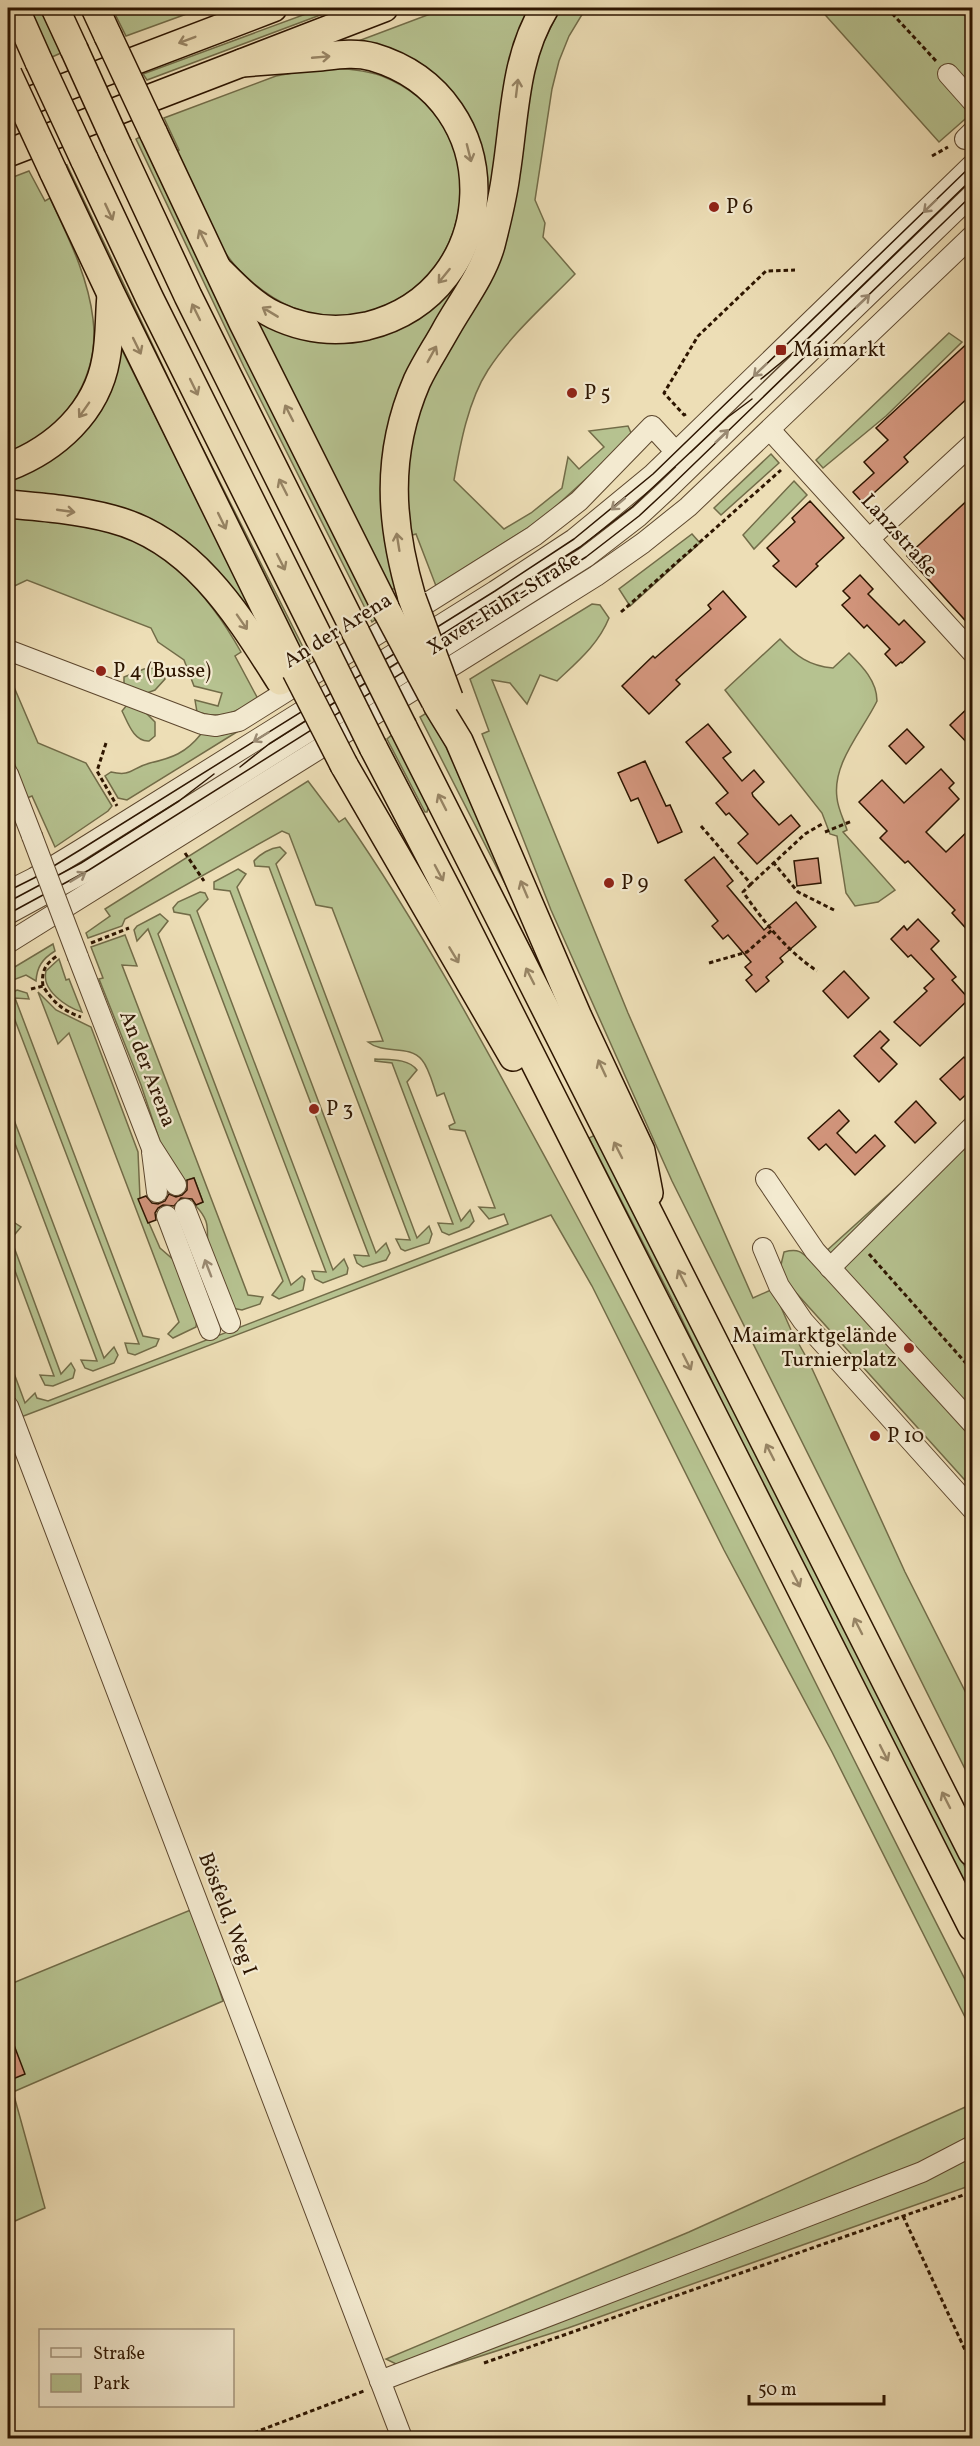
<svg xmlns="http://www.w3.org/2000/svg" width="980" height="2446" viewBox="0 0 980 2446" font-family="Vollkorn,serif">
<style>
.green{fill:#b6c290;stroke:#726c48;stroke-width:1.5}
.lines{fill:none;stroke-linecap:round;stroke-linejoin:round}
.stream{stroke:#6e796d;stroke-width:5}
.building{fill:#d2957c;stroke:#2d1500;stroke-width:1.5}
.minor-casing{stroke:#5d472e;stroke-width:22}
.highway-casing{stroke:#2d1500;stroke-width:30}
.path{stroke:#2d1500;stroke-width:3;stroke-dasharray:4.5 3;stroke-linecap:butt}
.minor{stroke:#f3ead0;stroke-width:20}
.highway{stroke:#eddeb6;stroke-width:27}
.tram{stroke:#2d1500;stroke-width:1.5}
.minor-bridge-casing{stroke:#5d472e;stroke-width:22;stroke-linecap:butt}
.highway-bridge-casing{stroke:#2d1500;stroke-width:30;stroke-linecap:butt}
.minor-bridge{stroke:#f3ead0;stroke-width:20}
.highway-bridge{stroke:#eddeb6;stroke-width:27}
.oneway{stroke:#978464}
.oneway2{stroke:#9a8a72}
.poi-dot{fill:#8f2418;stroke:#f3ead0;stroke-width:2}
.labels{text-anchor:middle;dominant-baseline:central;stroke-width:4.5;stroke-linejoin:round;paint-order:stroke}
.poi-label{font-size:21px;fill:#2d1500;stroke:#f3ead0;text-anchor:start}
.street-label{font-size:21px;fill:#2d1500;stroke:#f3ead0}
</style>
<rect width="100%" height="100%" fill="#eddeb6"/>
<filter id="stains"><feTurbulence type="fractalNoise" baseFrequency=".00333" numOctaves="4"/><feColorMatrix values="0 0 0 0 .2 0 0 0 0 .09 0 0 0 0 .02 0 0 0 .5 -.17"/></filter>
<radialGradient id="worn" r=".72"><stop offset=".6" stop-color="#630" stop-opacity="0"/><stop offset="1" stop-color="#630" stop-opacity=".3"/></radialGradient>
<g class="green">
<polygon points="29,8 40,8 61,53 52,57"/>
<polygon points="112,8 203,8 126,36"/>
<polygon points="322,8 339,8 147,80 143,74"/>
<polygon points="446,8 536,8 480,249 420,357 396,586 394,589 391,589 335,482 253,313 315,337 453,282 472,133 353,43"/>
<path d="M560,8H586L569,36L559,61L552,89L535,200L545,223L543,237L575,274C545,305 512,333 488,370C468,401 460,445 454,480L504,529L531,513L562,488L568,457L579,469L604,447L589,431L628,426L632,435L599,467L542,519L436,586L416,534L409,536L405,479L416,420L524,124L537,56Z"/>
<polygon points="819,8 958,8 972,23 972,113 939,142"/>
<path d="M320,68C341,68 362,69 382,76C499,122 480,289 358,314C311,323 272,303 240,271C211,241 192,189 174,152L179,150L164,118L276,76Z"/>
<polygon points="142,136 379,617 372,622 244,367 136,139"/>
<polygon points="67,165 186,415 310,661 303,665 60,167"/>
<path d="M29,171L45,201L50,198C68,237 88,276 93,319C100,378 63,434 8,452V179Z"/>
<polygon points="949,333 962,342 886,416 823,468 816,460"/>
<polygon points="119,344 263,632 201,562 8,495 8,475 30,467"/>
<polygon points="771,454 779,463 721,515 714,508"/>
<polygon points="794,481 807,495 754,549 743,535"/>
<path d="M8,516C36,520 67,520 95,526C163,543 208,593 241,652L235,656L258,699C236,712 223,720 197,712L195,700L218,706L222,693L194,686L184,660L158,642L151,628L27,580L8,589Z"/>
<polygon points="692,534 700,543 630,606 619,589"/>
<path d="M592,604L600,605L609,618C598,645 577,662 557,681L540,675L527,704L510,683L492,680L628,1013L753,1298L773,1289L791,1330L809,1362L905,1572L972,1705V1783L672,1181L551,910L482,734L489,731L470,679Z"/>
<path d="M780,639C796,656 809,666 833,668L849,653C862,666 877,681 877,701C863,730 832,763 837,798C838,809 844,820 847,830L843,832L895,890L878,902L855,906L846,893L837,836L830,834L822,813L725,690Z"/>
<polygon points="157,668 162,671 165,679 155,690 147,693 124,684 124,677 144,669"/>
<polygon points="8,673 38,743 86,763 112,806 108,811 55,847 32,796 27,798 8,746"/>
<path d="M127,705L146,713L155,722V736L149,741C134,742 128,723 122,711Z"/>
<polygon points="428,712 475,803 526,925 420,717"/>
<path d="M240,730L127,800L118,798L105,776L111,772C132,777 131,768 150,763C172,758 186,753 201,734L222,735Z"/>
<polygon points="393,734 429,805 427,812 425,812 387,739"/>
<path d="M308,781L339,822L345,818C422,929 488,1052 552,1170C699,1440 831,1719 972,1993V2031L832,1752L724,1550L592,1286L551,1215L21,1417L8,1382V1357L25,1403L35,1393L37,1398L48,1401L508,1224L504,1214L489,1219L479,1207L495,1208L465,1131L450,1129L449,1126L455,1123L444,1093L437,1096C433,1085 429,1068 422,1060C409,1044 384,1055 368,1042L383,1041L332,908L316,905L289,834L282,831L125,919L122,926L88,938L86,933L110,916L105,909Z"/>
<path d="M280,847L286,853L276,864L417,1238L429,1226L432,1234L429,1243L405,1251L401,1249L396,1239L410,1240L269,867L255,866L254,861C260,854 270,848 280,847Z"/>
<polygon points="238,869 246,874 237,887 376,1253 386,1243 390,1253 386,1260 363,1267 357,1263 354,1255 369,1256 230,891 214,889 214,882"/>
<polygon points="200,892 205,893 208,899 197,911 333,1270 344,1259 348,1268 347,1274 323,1283 315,1279 312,1271 326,1272 190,915 174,912 173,908 178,902"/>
<polygon points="160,914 168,921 158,934 291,1285 302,1276 305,1279 303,1290 279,1299 272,1295 283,1281 148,929 137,941 134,930 137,926"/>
<path d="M125,935L137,966L122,965L248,1295L263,1297L260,1304L242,1310L232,1308C225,1290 217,1272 210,1254C203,1232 215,1226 195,1205L203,1202L194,1178L185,1181L160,1142L141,1085L99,979L103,978L91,947Z"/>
<path d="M53,944L55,951C42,959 37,967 36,981L26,975L8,982V971Z"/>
<path d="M59,959L66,980L69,979L82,1012C66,1007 41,990 46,971Z"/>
<polygon points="17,990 27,993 29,999 15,998 143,1336 159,1339 156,1346 135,1355 128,1353 125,1343 139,1344 13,1015 8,1014 8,995"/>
<polygon points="38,992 56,1010 91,1027 138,1152 140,1198 139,1200 160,1248 176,1262 197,1317 196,1327 173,1338 168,1334 179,1322 69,1033 58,1044"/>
<path d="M375,1059C389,1060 408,1058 417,1070L407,1082L461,1221L470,1210L474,1221L469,1227L449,1235L442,1232L438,1223L453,1224L392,1063L375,1061Z"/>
<polygon points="8,1104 104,1358 114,1347 118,1355 114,1363 93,1371 85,1368 81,1360 97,1361 8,1125"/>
<path d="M972,1119V1488L789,1285L780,1269L784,1252C799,1248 802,1252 813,1263Z"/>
<polygon points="597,1134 972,1881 972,1897 751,1462 675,1305 589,1138"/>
<polygon points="15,1223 21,1227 11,1239 61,1374 71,1363 75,1370 73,1378 53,1386 45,1385 40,1375 54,1376 8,1252 8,1225"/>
<polygon points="193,1909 223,2001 13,2092 45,2208 8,2224 8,1985"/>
<polygon points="972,2104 972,2142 920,2168 400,2366 386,2359 689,2232"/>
<polygon points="972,2151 972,2185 568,2328 406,2380"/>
</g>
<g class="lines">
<polyline class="stream" points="8,928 12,926"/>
</g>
<g class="building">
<polygon points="972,339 972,394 904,457 908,462 863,503 853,492 874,473 864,462 888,440 876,428"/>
<polygon points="972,496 972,628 907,556"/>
<polygon points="810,501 844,538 816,564 818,566 796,587 773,566 779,561 767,548 795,522 792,518"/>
<polygon points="860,575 873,589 868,594 899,625 904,620 925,642 902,663 901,662 896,666 885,654 890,649 867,625 864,628 842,605 850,598 843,591"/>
<polygon points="723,591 746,617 676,680 680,684 649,714 622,686 653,656 655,658 711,609 708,605"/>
<polygon points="972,704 972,748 950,725"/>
<polygon points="708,724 731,752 723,758 742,781 754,770 764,782 752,793 753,796 779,825 791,815 800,826 757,864 738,843 748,834 729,813 726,815 716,803 728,793 686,742"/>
<polygon points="907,729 924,747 906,764 889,746"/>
<polygon points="645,761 666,806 670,805 682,832 658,843 638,798 631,801 618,773"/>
<polygon points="941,769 954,783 949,788 959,799 926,832 946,852 972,827 972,935 952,913 955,910 908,861 905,863 880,838 887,831 859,802 882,780 904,803"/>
<polygon points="714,857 733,881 727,886 764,930 796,902 816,927 780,958 783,962 766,977 769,981 756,992 746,980 752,975 745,967 751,962 728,935 723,939 712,926 718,921 685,880"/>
<polygon points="818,858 821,883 797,886 794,861"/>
<polygon points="918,919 939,941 931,949 956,977 952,980 969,999 920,1046 894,1022 927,991 924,988 934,979 911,955 908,957 891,939 904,926 907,930"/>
<polygon points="844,971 869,998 848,1018 823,991"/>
<polygon points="880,1031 889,1040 881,1048 897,1064 879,1082 854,1056"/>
<polygon points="964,1057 972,1066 972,1089 960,1100 940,1079"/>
<polygon points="916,1101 936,1123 915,1143 895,1122"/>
<polygon points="839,1110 849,1121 837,1133 856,1153 875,1135 885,1146 855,1175 826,1144 819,1150 808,1138"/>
<polygon points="194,1178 203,1202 196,1205 192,1199 181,1198 174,1206 163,1205 158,1208 155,1213 156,1220 148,1223 138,1199 146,1196 152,1203 158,1204 165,1201 169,1194 176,1197 182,1195 187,1190 187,1180"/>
<polygon points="9,2032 25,2074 8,2081 8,2033"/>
</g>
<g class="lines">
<g class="minor-casing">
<g id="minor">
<polyline points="948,74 972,101"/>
<polyline points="965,139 972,132"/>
<polyline points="770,430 972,652"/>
<polyline points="869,539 972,444"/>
<polyline points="8,650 202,724 216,726 239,721 534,536 579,501 652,426 685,462"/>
<polyline points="8,774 32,836"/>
<polyline points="8,891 34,878 80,850 495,591 574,539 653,474 972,165"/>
<polyline points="8,914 89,870 586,557 639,516 667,490 972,195"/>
<polyline points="8,943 596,576 643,543 688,507 972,236"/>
<polyline points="78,957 151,1146 176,1185"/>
<polyline points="152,1152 157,1192"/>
<polyline points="766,1179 815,1251 972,1423"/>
<polyline points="185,1209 230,1323"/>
<polyline points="167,1216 210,1330"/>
<polyline points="763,1248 779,1286 803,1321 972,1509"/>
<polyline points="830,1268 972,1127"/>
<polyline points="8,1406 402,2438"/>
<polyline points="380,2381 922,2172 972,2146"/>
</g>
</g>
<g class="highway-casing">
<g id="highway">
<polyline points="15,8 39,62"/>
<polyline points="55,8 74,49"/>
<polyline points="95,8 108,36"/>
<polyline points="8,109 273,8"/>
<polyline points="153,132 243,323 388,613"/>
<polyline points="118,146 188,296 356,633"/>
<polyline points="8,153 384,8"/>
<polyline points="84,159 150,299 326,652"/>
<polyline points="53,171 111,294 296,671"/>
<path d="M218,269C235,286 253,305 274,315C303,329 335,333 367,326C505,292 512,98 373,57C355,52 337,55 319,57C293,59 268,61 242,63"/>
<path d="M8,467C55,449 97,412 106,359C110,339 109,316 111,295"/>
<path d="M8,504C42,507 78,510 112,519C193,540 238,615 280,681"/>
<path d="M412,598C390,523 385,455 417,381C425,364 435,349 444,333C459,305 482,277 491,245C497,221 503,198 506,174C515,117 514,58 545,8"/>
<polyline points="437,705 459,741 578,1017 641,1151 649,1193"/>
<polyline points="403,727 972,1852"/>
<polyline points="373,747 450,895 972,1927"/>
<polyline points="344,765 513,1057"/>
</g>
</g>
<g class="path">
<polyline points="887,8 936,61"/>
<polyline points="932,156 948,147"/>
<polyline points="686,414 684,415 664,393 698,336 766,271 795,270"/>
<polyline points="621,612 781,470"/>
<polyline points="106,743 97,771 117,806"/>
<polyline points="701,826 751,884 805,834 822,824"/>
<polyline points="825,832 852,821"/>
<polyline points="185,853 204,881"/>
<polyline points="773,862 798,892 834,910"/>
<path d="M751,884L743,892C764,922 786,950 817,971"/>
<polyline points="91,943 129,928"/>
<polyline points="709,963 747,952 772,930"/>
<path d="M43,986C41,972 45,964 57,956"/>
<path d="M31,989L43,986C53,1002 63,1011 81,1017"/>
<polyline points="869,1254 972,1370"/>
<polyline points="903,2216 972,2365"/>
<polyline points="484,2363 972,2192"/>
<polyline points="8,2416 16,2438"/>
<polyline points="240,2438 364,2391"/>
</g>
<use href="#minor" class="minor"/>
<use href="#highway" class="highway"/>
<g class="tram">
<polyline points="761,379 795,351 972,179"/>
<polyline points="240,767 269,744 580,547 632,507 728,417 752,399"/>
<polyline points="8,891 34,878 80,850 495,591 574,539 653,474 972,165"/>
<polyline points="8,902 81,863 179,801 214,774"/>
<polyline points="8,914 89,870 586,557 639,516 667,490 972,195"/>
</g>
<g class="minor-bridge-casing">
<polyline id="minor-bridge" points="32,836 78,957"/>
</g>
<g class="highway-bridge-casing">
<g id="highway-bridge">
<polyline points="108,36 153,132"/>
<polyline points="74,49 118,146"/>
<polyline points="39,62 84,159"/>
<polyline points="8,74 53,171"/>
<polyline points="412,598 449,698"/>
<polyline points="388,613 435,701"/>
<polyline points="356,633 403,727"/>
<polyline points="326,652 373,747"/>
<polyline points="296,671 344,765"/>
</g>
</g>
<use href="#minor-bridge" class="minor-bridge"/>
<use href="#highway-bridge" class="highway-bridge"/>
</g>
<defs><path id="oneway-shaft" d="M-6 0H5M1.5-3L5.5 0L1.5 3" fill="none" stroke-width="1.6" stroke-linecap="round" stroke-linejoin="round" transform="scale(1.5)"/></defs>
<g class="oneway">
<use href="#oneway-shaft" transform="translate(187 40) rotate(159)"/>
<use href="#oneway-shaft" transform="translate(321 57) rotate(-5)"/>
<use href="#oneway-shaft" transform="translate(517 88) rotate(-83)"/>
<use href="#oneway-shaft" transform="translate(469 153) rotate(76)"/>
<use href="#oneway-shaft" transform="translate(109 212) rotate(65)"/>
<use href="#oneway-shaft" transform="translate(203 238) rotate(-116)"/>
<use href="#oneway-shaft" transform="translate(444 276) rotate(129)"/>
<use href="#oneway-shaft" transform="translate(196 312) rotate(-116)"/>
<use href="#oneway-shaft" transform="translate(270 312) rotate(-149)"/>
<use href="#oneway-shaft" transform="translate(137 346) rotate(64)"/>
<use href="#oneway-shaft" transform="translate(432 354) rotate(-61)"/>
<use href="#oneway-shaft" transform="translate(194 387) rotate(64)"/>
<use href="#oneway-shaft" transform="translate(84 410) rotate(125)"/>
<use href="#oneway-shaft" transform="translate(289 413) rotate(-117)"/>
<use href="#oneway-shaft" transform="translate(283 487) rotate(-117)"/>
<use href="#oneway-shaft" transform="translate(66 511) rotate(8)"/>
<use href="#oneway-shaft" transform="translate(222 521) rotate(64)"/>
<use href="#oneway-shaft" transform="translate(398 542) rotate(-99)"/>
<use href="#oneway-shaft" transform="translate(281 562) rotate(63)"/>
<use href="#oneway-shaft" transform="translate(242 622) rotate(55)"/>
<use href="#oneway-shaft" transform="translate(442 802) rotate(-117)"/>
<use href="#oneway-shaft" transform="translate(439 873) rotate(62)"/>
<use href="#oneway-shaft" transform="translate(524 889) rotate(-113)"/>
<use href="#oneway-shaft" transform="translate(454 955) rotate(59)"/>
<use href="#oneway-shaft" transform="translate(530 976) rotate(-117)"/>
<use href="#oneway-shaft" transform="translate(602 1068) rotate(-115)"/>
<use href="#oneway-shaft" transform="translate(618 1150) rotate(-117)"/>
<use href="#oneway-shaft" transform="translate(682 1278) rotate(-117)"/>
<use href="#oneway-shaft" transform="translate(687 1362) rotate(63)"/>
<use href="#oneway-shaft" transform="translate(770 1452) rotate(-117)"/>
<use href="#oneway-shaft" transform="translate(796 1579) rotate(63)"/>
<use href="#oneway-shaft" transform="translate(858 1626) rotate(-117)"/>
<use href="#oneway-shaft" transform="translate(884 1753) rotate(63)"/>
<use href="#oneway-shaft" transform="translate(946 1800) rotate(-117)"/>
</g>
<g class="oneway2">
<use href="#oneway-shaft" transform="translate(930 206) rotate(136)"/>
<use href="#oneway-shaft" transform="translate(863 301) rotate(-44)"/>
<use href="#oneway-shaft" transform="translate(760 370) rotate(136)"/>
<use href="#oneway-shaft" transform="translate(722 436) rotate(-44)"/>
<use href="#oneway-shaft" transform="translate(618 504) rotate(140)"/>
<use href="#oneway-shaft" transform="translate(261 737) rotate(148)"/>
<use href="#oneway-shaft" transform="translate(78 877) rotate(-31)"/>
<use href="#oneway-shaft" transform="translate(208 1268) rotate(-111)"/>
</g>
<g class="poi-dot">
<circle cx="714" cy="207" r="6"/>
<rect x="775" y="344" width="12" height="12" rx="3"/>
<circle cx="572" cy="393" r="6"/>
<circle cx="101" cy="671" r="6"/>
<circle cx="609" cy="883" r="6"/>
<circle cx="314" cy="1109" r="6"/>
<circle cx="909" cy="1348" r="6"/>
<circle cx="875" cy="1436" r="6"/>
</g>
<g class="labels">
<g class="poi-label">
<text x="726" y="207">P 6</text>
<text x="793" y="350">Maimarkt</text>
<text x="584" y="393">P 5</text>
<text x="113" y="671">P 4 (Busse)</text>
<text x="621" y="883">P 9</text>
<text x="326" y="1109">P 3</text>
<text x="897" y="1336" text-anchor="end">Maimarktgelände<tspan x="897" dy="24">Turnierplatz</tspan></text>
<text x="887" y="1436">P 10</text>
</g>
<g class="street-label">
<text transform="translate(899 536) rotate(48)">Lanzstraße</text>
<text transform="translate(504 604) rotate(-32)">Xaver-Fuhr-Straße</text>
<text transform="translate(338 631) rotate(-32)">An der Arena</text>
<text transform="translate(147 1069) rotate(69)">An der Arena</text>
<text transform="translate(227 1914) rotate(69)">Bösfeld, Weg I</text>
</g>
</g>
<rect width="980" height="2446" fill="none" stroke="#eddeb6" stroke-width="30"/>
<rect x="9" y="9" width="962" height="2428" fill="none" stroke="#2d1500" stroke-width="3"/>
<rect x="15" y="15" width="950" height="2416" fill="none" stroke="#2d1500" stroke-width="1.5"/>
<rect x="39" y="2329" width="195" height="78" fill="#f3ead0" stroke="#a4957d" stroke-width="1.5"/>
<rect x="51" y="2348" width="30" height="9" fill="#f3ead0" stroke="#a4957d" stroke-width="1.5"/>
<text x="93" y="2359" font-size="18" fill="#2d1500">Straße</text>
<rect x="51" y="2374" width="30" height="18" fill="#b6c290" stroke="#a4957d" stroke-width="1.5"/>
<text x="93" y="2389" font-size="18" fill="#2d1500">Park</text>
<path d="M749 2395v9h135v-9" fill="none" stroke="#2d1500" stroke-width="3"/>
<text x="758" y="2395" font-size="18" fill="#2d1500" stroke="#f3ead0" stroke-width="4.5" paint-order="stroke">50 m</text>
<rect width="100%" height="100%" filter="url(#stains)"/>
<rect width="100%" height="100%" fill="url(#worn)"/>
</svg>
